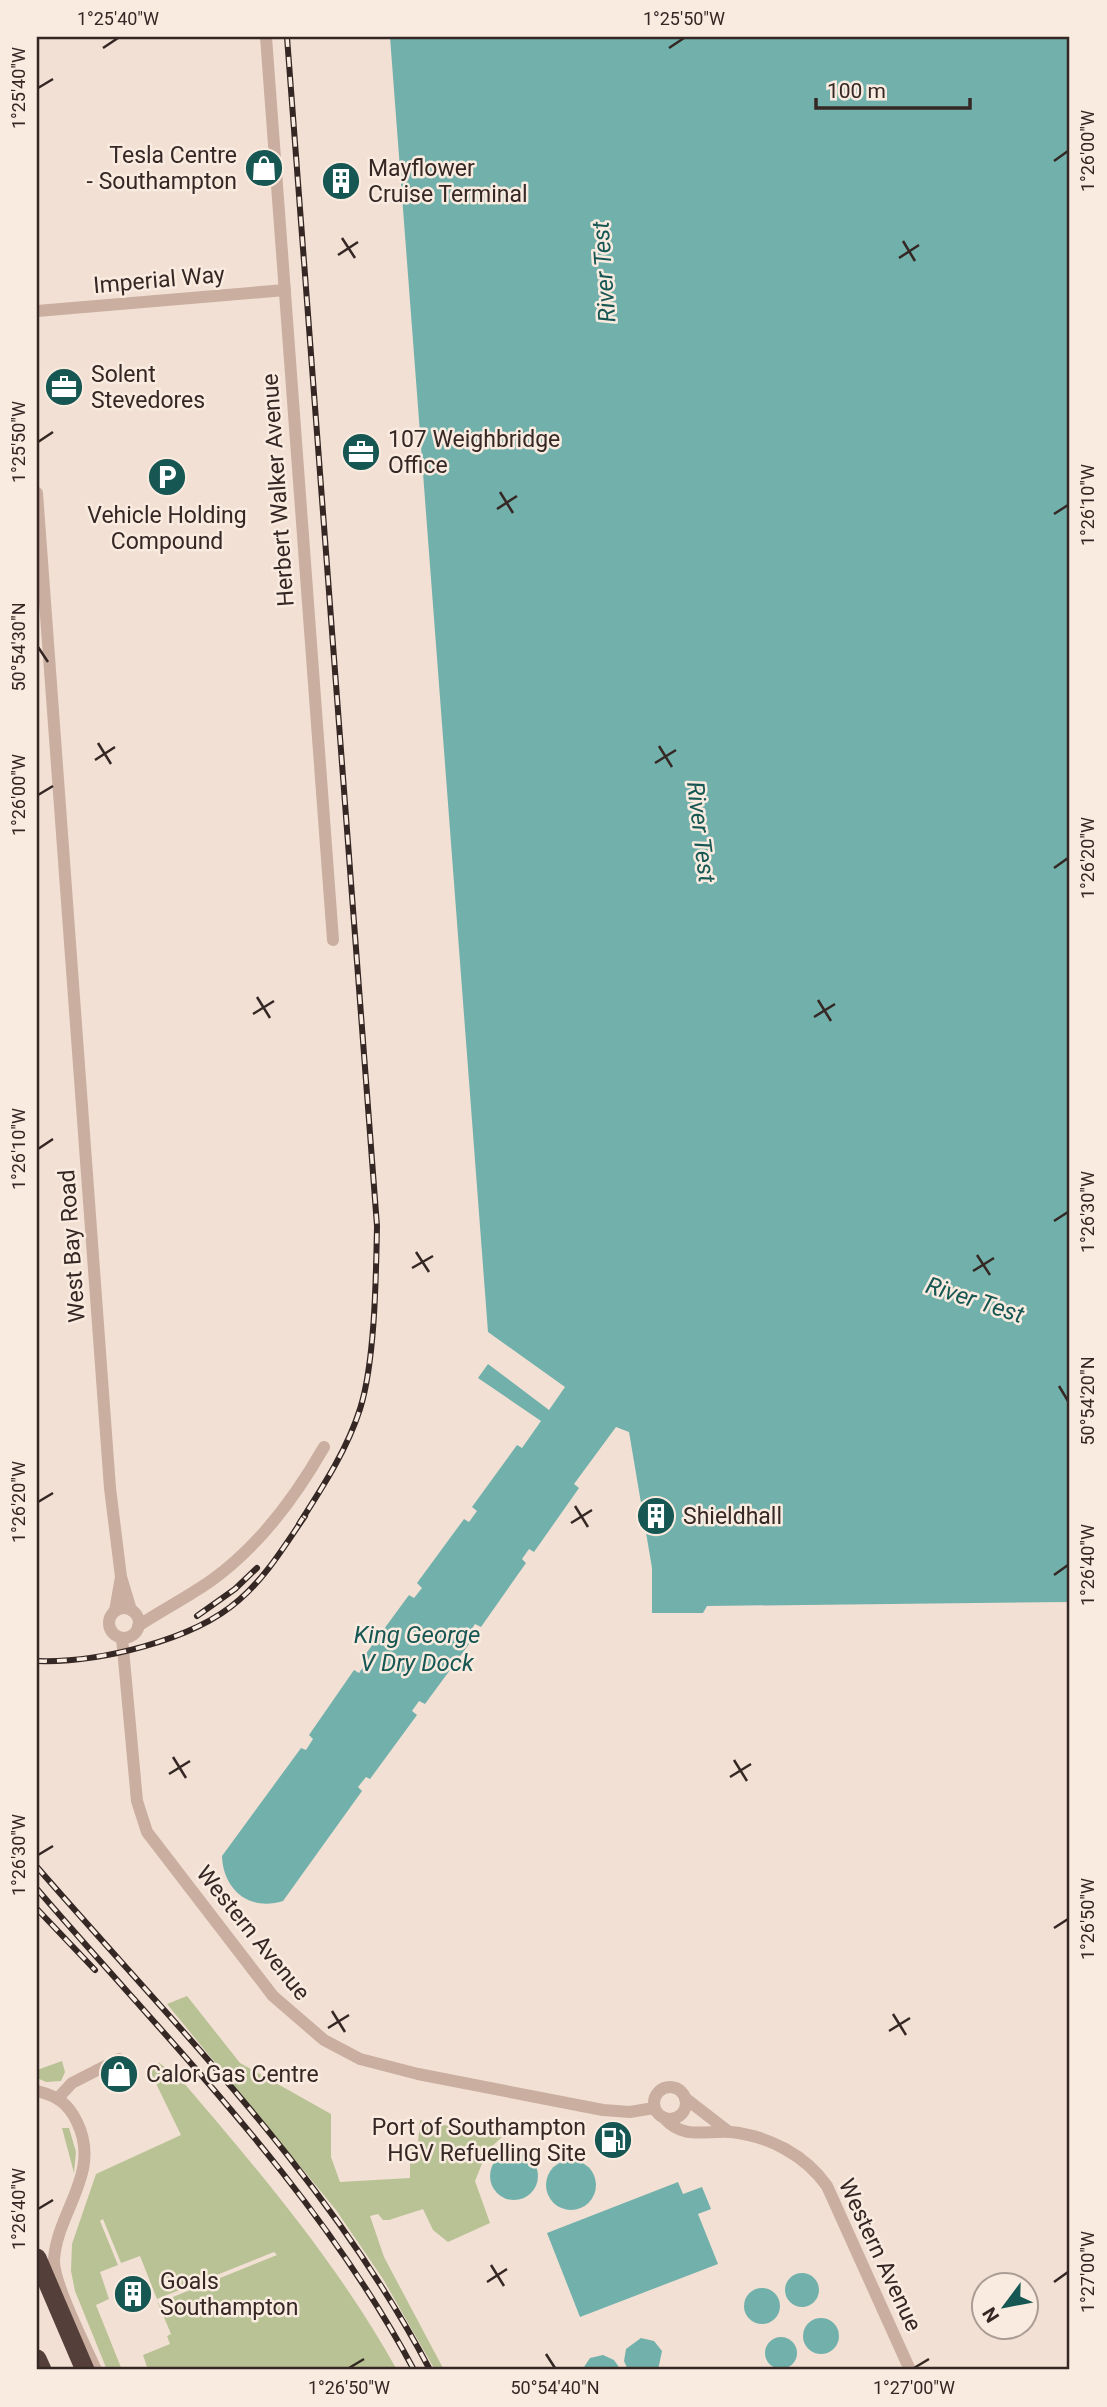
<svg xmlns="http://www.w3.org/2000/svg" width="1107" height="2407" viewBox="0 0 1107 2407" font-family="Roboto,sans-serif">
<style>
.green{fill:#b8c294}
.water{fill:#72b1ab}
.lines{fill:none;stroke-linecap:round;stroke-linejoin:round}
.minor{stroke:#caaea0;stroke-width:12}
.highway{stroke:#553f3a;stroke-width:19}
.rail-casing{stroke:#342724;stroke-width:6}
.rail{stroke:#faebe0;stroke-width:3.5;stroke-dasharray:10;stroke-linecap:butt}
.ticks{fill:none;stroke:#342724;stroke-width:2.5}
.labels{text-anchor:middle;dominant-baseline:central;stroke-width:5;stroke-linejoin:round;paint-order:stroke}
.poi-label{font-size:23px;fill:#342724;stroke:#faebe0;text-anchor:start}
.street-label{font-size:23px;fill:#342724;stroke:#faebe0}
.water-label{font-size:24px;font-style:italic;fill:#175753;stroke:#faebe0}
.neatline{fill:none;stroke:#342724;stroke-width:2.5}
.ticks-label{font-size:18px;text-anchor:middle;fill:#342724}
</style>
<rect width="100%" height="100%" fill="#f2e0d4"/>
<g class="green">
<polygon points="187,1996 240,2063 331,2114 331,2157 340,2182 410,2178 410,2144 418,2144 420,2120 502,2137 487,2151 475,2181 490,2223 448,2242 433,2230 423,2209 389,2220 383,2220 378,2214 370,2216 384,2257 444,2370 435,2370 383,2279 336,2210 167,2004"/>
<polygon points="62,2061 65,2072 61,2081 46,2082 37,2078 37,2070"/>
<path d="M159,2063L178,2076C258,2170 337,2262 397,2370H148L143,2355L170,2344L167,2336L171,2334L158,2303L277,2255L274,2252L157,2299L140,2256L121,2263L103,2219L100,2221L118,2265L100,2272L109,2299L96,2305L122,2370H107L75,2291L71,2271L72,2244L96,2174L181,2135L148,2067Z"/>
<polygon points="62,2128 69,2128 76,2152 74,2173"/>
</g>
<g class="water">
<path d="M390,37H1070V1602L707,1606L703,1613H652V1568L629,1432L616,1427L574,1484L579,1488L534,1552L529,1549L522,1559L526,1563L481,1627L475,1624L467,1636L472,1640L425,1704L419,1701L412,1711L417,1715L370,1779L366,1777L358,1787L362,1791L283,1901C249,1912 223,1889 222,1856L301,1748L306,1750L313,1739L309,1735L354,1670L359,1673L366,1663L362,1659L409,1595L414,1598L422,1588L417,1583L464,1519L469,1522L477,1511L472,1507L517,1445L522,1448L541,1421L478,1378L488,1364L549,1410L565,1387L488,1332Z"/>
<circle cx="514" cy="2176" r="24"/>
<circle cx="571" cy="2185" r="25"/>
<polygon points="678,2182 683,2194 702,2187 711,2209 698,2214 718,2264 580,2317 547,2233"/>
<circle cx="802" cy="2290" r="17"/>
<circle cx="762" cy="2306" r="18"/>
<circle cx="821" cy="2336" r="18"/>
<circle cx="781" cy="2353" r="16"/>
<polygon points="641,2338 654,2341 662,2351 658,2370 628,2370 624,2361 626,2349"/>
<polygon points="603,2355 614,2360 621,2370 582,2370 590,2358"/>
</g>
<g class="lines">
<g class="minor">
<polyline points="266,37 333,940"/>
<polyline points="37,311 285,290"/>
<polyline points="37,493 110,1488 121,1577 131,1610"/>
<circle cx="124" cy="1623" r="15"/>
<polyline points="115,1611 121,1577"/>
<path d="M138,1626C162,1610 188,1597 212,1580C258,1547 296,1496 324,1447"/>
<polyline points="122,1638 137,1801 147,1832 273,1996 324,2040 360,2059 418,2074 603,2110 630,2112 654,2108"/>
<circle cx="670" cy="2103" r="16"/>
<path d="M37,2091C57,2096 68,2103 77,2122C102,2173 57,2211 54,2260C53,2282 86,2347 96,2370"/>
<polyline points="58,2098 72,2083 119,2059"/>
<polyline points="685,2098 729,2132"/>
<path d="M665,2119C684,2140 706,2130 731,2132C769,2136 805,2155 827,2186L910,2370"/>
</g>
<g class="highway">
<polyline points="37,2258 85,2370"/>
<polyline points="37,2359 42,2370"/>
</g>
<g class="rail-casing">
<g id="rail">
<path d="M287,37L377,1226C376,1277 375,1362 360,1409C347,1450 322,1488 299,1524"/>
<polyline points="197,1616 235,1589 257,1568"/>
<path d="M37,1661C97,1663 193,1641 239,1600C266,1577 285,1545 305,1516"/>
<path d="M37,1867C177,2028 330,2179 430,2370"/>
<path d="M37,1889C170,2044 317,2188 414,2370"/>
<polyline points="37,1909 95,1970"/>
</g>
</g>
<use href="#rail" class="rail"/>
</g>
<path class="ticks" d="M103,48L118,38M669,48L684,38M38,88L53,79M1054,161L1068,151M342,238L355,258M903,241L915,261M338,255L358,242M899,258L919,245M38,442L53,432M500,492L513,513M497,509L517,496M1054,514L1068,505M38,647L48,662M98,743L111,764M659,746L672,767M95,760L115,747M655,763L676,750M38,795L53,786M1054,868L1068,858M257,997L270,1018M818,1000L831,1021M253,1014L274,1001M814,1017L835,1004M38,1149L53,1139M1054,1221L1068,1212M416,1252L429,1272M977,1255L990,1275M412,1268L433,1256M973,1271L994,1258M1059,1386L1068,1401M38,1502L53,1493M575,1506L588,1527M571,1523L592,1510M1054,1575L1068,1565M173,1757L186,1778M734,1760L747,1781M169,1774L190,1761M730,1777L751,1764M38,1855L53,1846M1054,1928L1068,1919M332,2011L345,2032M893,2014L906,2035M328,2028L349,2015M889,2031L910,2018M38,2209L53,2200M491,2265L504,2286M487,2282L507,2269M1054,2282L1068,2272M546,2354L555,2368M349,2368L364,2359M914,2368L929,2359"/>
<defs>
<g id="shop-disc" transform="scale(2.0125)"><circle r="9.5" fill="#175753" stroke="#faebe0"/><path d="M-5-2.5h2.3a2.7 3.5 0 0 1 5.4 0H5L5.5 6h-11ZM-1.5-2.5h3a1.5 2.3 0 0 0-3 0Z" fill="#fff"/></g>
<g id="building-disc" transform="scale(2.0125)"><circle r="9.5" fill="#175753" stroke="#faebe0"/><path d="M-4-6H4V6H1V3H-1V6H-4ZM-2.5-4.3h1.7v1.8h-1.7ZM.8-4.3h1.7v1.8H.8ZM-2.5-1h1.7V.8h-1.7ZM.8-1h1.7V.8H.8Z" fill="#fff"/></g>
<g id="office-disc" transform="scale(2.0125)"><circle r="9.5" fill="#175753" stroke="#faebe0"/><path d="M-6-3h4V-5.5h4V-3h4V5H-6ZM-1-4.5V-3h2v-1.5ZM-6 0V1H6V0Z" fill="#fff"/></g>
<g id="parking-disc" transform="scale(2.0125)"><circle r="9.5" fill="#175753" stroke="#faebe0"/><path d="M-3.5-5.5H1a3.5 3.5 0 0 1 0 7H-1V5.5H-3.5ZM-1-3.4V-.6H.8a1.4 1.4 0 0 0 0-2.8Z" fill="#fff"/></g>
<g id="fuel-disc" transform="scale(2.0125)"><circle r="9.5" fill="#175753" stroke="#faebe0"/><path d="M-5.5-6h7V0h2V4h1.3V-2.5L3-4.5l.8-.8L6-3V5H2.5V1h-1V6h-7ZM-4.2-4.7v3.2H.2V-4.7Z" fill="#fff"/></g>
</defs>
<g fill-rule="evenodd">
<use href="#shop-disc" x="264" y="168"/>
<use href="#building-disc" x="341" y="181"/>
<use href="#office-disc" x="64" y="387"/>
<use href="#office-disc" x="361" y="452"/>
<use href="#parking-disc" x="167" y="477"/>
<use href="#building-disc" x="656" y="1516"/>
<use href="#shop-disc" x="119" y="2074"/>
<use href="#fuel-disc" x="613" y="2140"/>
<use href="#building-disc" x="133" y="2294"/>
</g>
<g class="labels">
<g class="poi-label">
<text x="237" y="155" text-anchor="end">Tesla Centre<tspan x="237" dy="26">- Southampton</tspan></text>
<text x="368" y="168">Mayflower<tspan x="368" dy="26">Cruise Terminal</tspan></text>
<text x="91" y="374">Solent<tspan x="91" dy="26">Stevedores</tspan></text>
<text x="388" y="439">107 Weighbridge<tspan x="388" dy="26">Office</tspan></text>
<text x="167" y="515" text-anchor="middle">Vehicle Holding<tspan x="167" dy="26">Compound</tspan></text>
<text x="683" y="1516">Shieldhall</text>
<text x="146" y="2074">Calor Gas Centre</text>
<text x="586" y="2127" text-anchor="end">Port of Southampton<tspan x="586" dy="26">HGV Refuelling Site</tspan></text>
<text x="160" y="2281">Goals<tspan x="160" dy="26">Southampton</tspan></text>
</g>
<g class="street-label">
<text transform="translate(159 280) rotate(-5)">Imperial Way</text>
<text transform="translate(278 490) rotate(-94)">Herbert Walker Avenue</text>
<text transform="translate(72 1246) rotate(-94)">West Bay Road</text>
<text transform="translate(253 1933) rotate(51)">Western Avenue</text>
<text transform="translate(880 2255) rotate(65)">Western Avenue</text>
</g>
<g class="water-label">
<text transform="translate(604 272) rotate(-94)">River Test</text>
<text transform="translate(701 832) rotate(83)">River Test</text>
<text transform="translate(975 1300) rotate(18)">River Test</text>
<text x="417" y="1635">King George<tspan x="417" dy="28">V Dry Dock</tspan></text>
</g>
</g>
<rect width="1107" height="2407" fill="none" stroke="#faebe0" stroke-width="77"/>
<g transform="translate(1005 2306) rotate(238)"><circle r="33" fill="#faebe0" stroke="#ab9d95" stroke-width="2"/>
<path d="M0-5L12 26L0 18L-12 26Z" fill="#175753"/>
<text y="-10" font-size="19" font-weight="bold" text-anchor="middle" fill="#342724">N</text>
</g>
<path d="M816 98v10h154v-10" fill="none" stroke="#342724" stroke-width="3.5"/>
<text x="827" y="98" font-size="21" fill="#342724" stroke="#faebe0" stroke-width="5" paint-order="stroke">100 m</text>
<rect x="38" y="38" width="1030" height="2330" class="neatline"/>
<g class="ticks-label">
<text x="118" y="25">1°25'40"W</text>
<text x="684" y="25">1°25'50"W</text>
<text transform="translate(19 88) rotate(-90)" y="6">1°25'40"W</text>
<text transform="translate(1088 151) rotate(-90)" y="6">1°26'00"W</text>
<text transform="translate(19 442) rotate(-90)" y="6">1°25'50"W</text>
<text transform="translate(1088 505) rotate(-90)" y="6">1°26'10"W</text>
<text transform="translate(19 647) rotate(-90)" y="6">50°54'30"N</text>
<text transform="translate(19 795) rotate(-90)" y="6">1°26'00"W</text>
<text transform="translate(1088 858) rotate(-90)" y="6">1°26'20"W</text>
<text transform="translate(19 1149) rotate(-90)" y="6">1°26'10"W</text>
<text transform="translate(1088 1212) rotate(-90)" y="6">1°26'30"W</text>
<text transform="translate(1088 1401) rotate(-90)" y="6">50°54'20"N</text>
<text transform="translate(19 1502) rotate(-90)" y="6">1°26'20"W</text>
<text transform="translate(1088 1565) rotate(-90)" y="6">1°26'40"W</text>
<text transform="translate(19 1855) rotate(-90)" y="6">1°26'30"W</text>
<text transform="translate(1088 1919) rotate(-90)" y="6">1°26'50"W</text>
<text transform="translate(19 2209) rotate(-90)" y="6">1°26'40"W</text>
<text transform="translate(1088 2272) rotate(-90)" y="6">1°27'00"W</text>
<text x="349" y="2394">1°26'50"W</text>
<text x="555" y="2394">50°54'40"N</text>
<text x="914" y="2394">1°27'00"W</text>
</g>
</svg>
